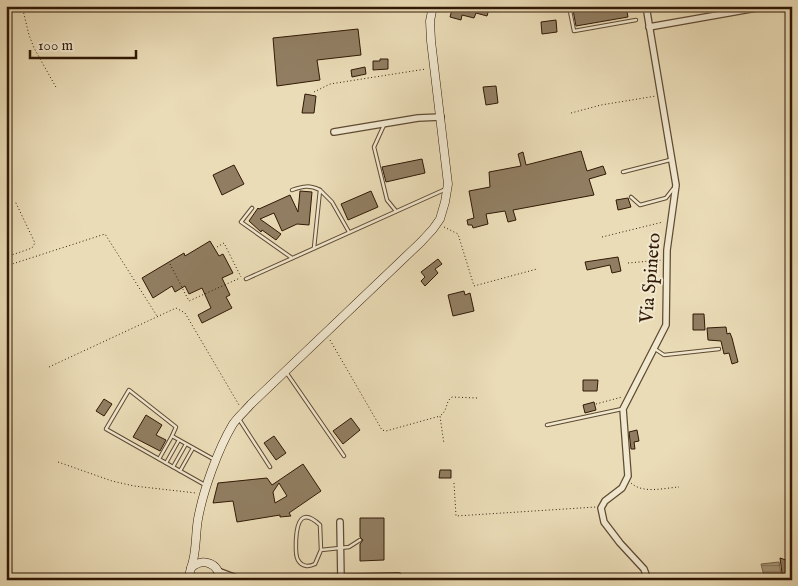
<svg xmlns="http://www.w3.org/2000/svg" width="798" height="586" viewBox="0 0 798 586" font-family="'IM FELL English',serif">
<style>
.water{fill:url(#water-rules);stroke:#7a664c}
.building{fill:#917e62;stroke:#311906;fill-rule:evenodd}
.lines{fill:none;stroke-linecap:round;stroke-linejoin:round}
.lane-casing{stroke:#5f4a32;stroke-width:4.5}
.street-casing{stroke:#5f4a32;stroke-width:8}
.secondary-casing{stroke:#311906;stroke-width:9}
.path{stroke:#311906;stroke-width:1;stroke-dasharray:1 2.5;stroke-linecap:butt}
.lane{stroke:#f1e8d0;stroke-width:2.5}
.street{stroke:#f1e8d0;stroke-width:5.5}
.secondary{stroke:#f1e8d0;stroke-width:8}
.labels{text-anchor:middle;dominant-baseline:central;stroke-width:4;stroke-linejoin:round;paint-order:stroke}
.street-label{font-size:19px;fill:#311906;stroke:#f1e8d0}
</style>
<defs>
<pattern id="water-rules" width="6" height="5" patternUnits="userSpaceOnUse" patternTransform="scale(1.25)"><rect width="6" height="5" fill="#ab9a7b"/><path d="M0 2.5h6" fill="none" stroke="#8c7d63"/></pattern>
</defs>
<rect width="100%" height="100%" fill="#eadcb7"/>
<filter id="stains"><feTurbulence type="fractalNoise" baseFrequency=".004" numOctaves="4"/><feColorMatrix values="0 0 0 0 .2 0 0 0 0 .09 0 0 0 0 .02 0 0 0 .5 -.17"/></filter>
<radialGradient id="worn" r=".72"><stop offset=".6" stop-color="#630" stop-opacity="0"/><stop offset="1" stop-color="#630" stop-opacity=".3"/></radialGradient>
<polygon class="water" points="779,562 782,580 765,580 761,564"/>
<g class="building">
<polygon points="453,6 490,6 487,16 476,13 474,18 462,15 461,20 450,17"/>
<polygon points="591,6 626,6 628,17 576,26 573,10"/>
<polygon points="556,20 557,32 542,34 541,22"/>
<polygon points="358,29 361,55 317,60 320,80 277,86 273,38"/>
<polygon points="380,59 388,59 388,69 373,70 373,61 380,61"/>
<polygon points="365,67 366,74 352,77 351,70"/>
<polygon points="496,86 498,103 486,105 483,87"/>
<polygon points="305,94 316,96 314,113 302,113"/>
<polygon points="581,151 587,171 603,166 606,174 589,179 594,195 513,210 516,220 508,222 505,211 486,214 488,224 473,228 472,225 468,225 467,220 474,218 469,191 490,187 489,172 521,166 518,154 523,152 526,165"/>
<polygon points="422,159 425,173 386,182 382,167"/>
<polygon points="234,165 244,184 222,195 213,175"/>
<polygon points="300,191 312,192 309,225 297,224 282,231 274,213 260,219 281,234 276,240 262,230 261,232 249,221 258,208 259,209 290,195 298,212"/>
<polygon points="371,191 378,207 348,220 341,204"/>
<polygon points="628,198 631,207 618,210 616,200"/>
<polygon points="210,241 219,256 223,254 233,273 222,278 230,295 226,297 232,308 202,323 198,315 211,308 202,288 189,294 185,286 175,292 172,286 153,298 142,278 184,253 185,256"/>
<polygon points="618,257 621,271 612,273 610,265 587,270 585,262"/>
<polygon points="438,259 442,264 435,269 438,273 425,286 421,281 425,277 421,272"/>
<polygon points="464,291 465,295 470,293 474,311 453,316 448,295"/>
<polygon points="693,314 704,314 705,330 693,330"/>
<polygon points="726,327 727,334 730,333 732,338 738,362 732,364 729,353 724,354 721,341 708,340 707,328"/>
<polygon points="583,380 598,380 597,391 583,391"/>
<polygon points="104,399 112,404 104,416 96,411"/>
<polygon points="594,402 596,410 585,413 583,405"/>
<polygon points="146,415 162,425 156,435 166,440 160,451 133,437"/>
<polygon points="351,418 360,430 343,444 333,431"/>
<polygon points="637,430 639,441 634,442 635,449 631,449 629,432"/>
<polygon points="274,436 286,453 276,460 264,443"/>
<path d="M303,464L321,491L289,513L291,516L280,517V515L237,522L233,501L213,503L218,483L267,478L272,485ZM279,483L287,496L275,503L273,492Z"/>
<polygon points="440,470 451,470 451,478 439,478"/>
<polygon points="360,518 384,518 384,560 360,561 360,544 363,540 360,537"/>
<polygon points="780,558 792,562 792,580 783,580"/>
</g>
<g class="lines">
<g class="lane-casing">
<g id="lane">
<polyline points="569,6 574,31 636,20"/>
<polyline points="384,125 374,147 387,200 396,211"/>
<polyline points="623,172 670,160"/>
<path d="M292,190C303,186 310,185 320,190L314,248"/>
<polyline points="320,190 332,202 349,232"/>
<polyline points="631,197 640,205 666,198 673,189"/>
<polyline points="252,208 241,222 292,258"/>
<polyline points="246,279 446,189"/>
<polyline points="655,349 664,355 719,349"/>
<polyline points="286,372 344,456"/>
<polyline points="239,419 270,467"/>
<polyline points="547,425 622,409"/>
<polyline points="159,459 106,429 129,390 176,427 172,436"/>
<polyline points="166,463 179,440"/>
<polyline points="173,467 186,444"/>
<polyline points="180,471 193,448"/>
<polyline points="205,485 159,459 172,436 215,460"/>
<path d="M321,550L320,525C302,508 297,521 296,540C296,546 295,555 298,560C302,567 309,567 315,564L321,550L349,547L360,540"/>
</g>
</g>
<g class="street-casing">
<g id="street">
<polyline points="646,6 676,185 667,250 666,325 623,409 628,476 622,488 605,501 601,508 604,522 620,543 644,569 648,580"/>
<polyline points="649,27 768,6"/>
<polyline points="334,132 418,118 441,117"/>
<polyline points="340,522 341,580"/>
<polyline points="218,571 239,579"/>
<polyline points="235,580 398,576"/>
</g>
</g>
<g class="secondary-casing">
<g id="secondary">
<path d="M191,568C197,552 195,536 198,519C203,491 218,449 233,424C238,417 245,411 251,404L421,242L433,229L440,219L445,202L448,184L431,41L430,21L433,6"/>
<path d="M188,580L191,568C203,557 219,563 220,580"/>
</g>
</g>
<g class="path">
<polyline points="22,6 29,35 34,48 57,89"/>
<polyline points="314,92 330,84 426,69"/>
<polyline points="571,113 601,105 656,96"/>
<polyline points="444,227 458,234 474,286 537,269"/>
<polyline points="602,237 663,222"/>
<polyline points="217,247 224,243 241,277"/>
<polyline points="6,257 32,248 35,243 15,201"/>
<polyline points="628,263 662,260"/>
<polyline points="170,264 189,301 240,278"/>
<polyline points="6,266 105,234 157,316"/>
<polyline points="330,340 382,430 386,431 440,416 444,444"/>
<polyline points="49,367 176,308 185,313 239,405"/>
<polyline points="596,404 622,397"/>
<path d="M441,415C448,410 445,402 452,397L477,398"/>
<polyline points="58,462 112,481 134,486 196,493"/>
<polyline points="454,483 456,516 596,507"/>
<path d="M631,483C643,494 664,488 679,487"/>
</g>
<use href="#lane" class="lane"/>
<use href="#street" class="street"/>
<use href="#secondary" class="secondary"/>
</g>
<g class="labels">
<g class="street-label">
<text transform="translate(651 278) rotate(-85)">Via Spineto</text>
</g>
</g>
<rect width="798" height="586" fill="none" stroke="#eadcb7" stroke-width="25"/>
<rect x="8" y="8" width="783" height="571" fill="none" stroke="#311906" stroke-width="2.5"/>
<rect x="12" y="12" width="773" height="561" fill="none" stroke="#311906"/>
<path d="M30 50v8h106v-8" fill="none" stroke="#311906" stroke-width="2.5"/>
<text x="38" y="50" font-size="15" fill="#311906" stroke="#f1e8d0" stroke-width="4" paint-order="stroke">100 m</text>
<rect width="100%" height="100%" filter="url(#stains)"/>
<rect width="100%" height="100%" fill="url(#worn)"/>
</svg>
